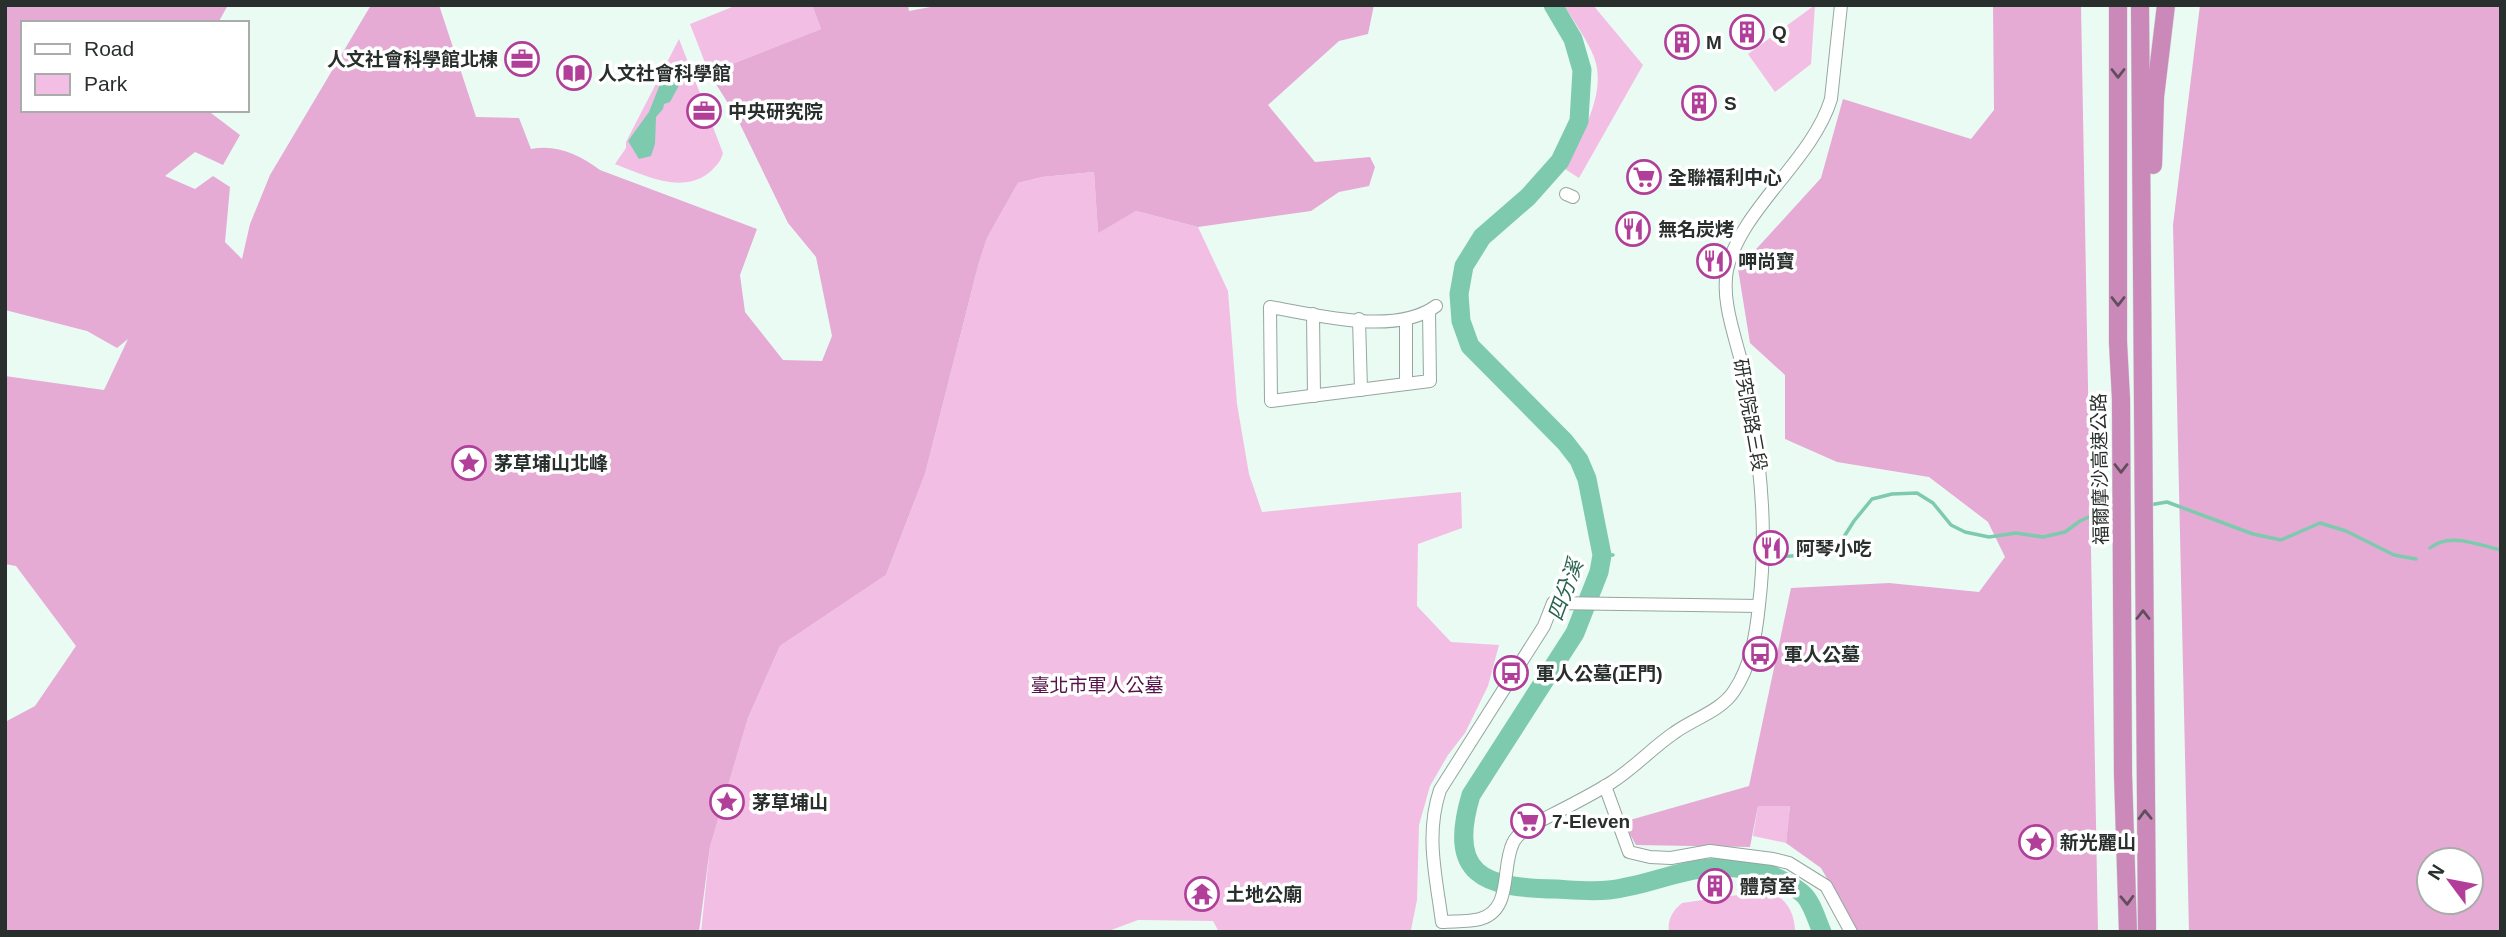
<svg xmlns="http://www.w3.org/2000/svg" width="2506" height="937" viewBox="0 0 2506 937" font-family="Arial,'Noto Sans TC',sans-serif">
<style>
.green{fill:#f3bee4}
.forest{fill:#e5abd5;fill-rule:evenodd}
.water{fill:#7dcaae}
.lines{fill:none;stroke-linecap:round;stroke-linejoin:round}
.stream{stroke:#7dcaae;stroke-width:3.5}
.river{stroke:#7dcaae;stroke-width:19}
.minor-casing{stroke:#95a69f;stroke-width:14}
.highway-casing{stroke:#d8dad9;stroke-width:19}
.minor{stroke:#fff;stroke-width:12}
.highway{stroke:#ca89b9;stroke-width:18}
.oneway{stroke:#614e5d}
.labels{text-anchor:middle;dominant-baseline:central;stroke-width:7;stroke-linejoin:round;paint-order:stroke}
.poi-label{font-size:19px;font-weight:bold;fill:#292f2c;stroke:#fff;text-anchor:start}
.street-label{font-size:19px;fill:#292f2c;stroke:#fff}
.park-label{font-size:19px;fill:#551349;stroke:#fff}
.water-label{font-size:21px;font-style:italic;fill:#276350;stroke:#fff}
</style>
<rect width="100%" height="100%" fill="#eafbf4"/>
<g class="green">
<polygon points="737,5 812,5 821,29 709,73 690,24"/>
<path d="M1564,5H1593L1643,65L1579,178L1565,169C1580,136 1608,94 1594,57C1587,39 1574,22 1564,5Z"/>
<polygon points="1815,5 1811,64 1775,92 1748,54"/>
<path d="M679,39L723,153C721,161 717,165 711,171C683,196 644,175 615,164L626,148V142Z"/>
<polygon points="1094,172 1098,232 1136,211 1198,227 1228,291 1237,404 1249,474 1262,512 1461,492 1462,528 1418,544 1417,606 1451,642 1499,645 1488,686 1465,733 1448,755 1430,786 1419,825 1417,900 1411,930 1407,932 1219,932 1213,921 1138,920 1106,932 701,932 710,847 748,718 780,646 886,575 925,474 978,266 987,238 1018,183 1042,177"/>
<polygon points="1758,806 1790,806 1786,843 1753,836"/>
<path d="M1765,891C1785,895 1795,912 1795,932H1669C1667,920 1673,910 1682,903Z"/>
</g>
<g class="forest">
<path d="M5,5H228L218,23H23V110H207L240,135L223,165L195,152L165,176L195,189L213,176L230,187L225,242L242,259L250,224L270,175L371,5H439L476,117L519,118L531,149C557,144 580,155 600,170L757,229L740,275L745,312L783,360L822,361L832,336L816,257L788,223L736,116L709,73L821,29L812,5H908L909,11L941,5H1374L1368,34L1339,41L1268,105L1315,162L1370,157L1375,167L1369,186L1339,192L1311,211L1198,227L1136,211L1098,233L1094,172L1042,177L1018,183L987,238L978,266L925,474L886,575L780,646L748,718L710,847L699,932H5V722L35,706L76,646L16,566L5,564V376L104,390L128,339L117,348L87,331L5,310Z"/>
<polygon points="1993,5 2081,5 2098,932 1858,932 1821,868 1786,843 1790,806 1758,806 1750,847 1636,845 1623,822 1749,786 1791,588 1889,583 1979,592 2005,557 1988,522 1929,477 1837,462 1785,439 1785,375 1750,343 1738,269 1821,178 1843,99 1971,139 1994,110"/>
<path d="M2200,5H2501V932H2189L2173,225ZM2471,860V902H2429V860Z"/>
</g>
<polygon class="water" points="668,64 679,68 682,80 670,102 664,104 663,109 656,117 655,144 651,156 639,159 628,141 649,112"/>
<g class="lines">
<g class="stream">
<polyline points="2149,505 2167,502 2253,534 2281,540 2320,523 2346,531 2394,555 2416,559"/>
<path d="M2430,548C2450,532 2479,545 2501,550"/>
<polyline points="1602,555 1613,555"/>
<polyline points="1775,557 1809,555 1828,550 1840,543 1854,521 1872,499 1892,494 1917,493 1933,503 1951,525 1965,532 1989,537 2016,533 2043,537 2065,532 2080,521 2100,512 2117,509"/>
</g>
<path class="river" d="M1553,5L1573,39L1582,70L1579,121L1560,161L1528,197L1482,237L1464,266L1459,294L1461,321L1470,346L1565,442L1579,460L1587,479L1602,555L1599,572L1575,633L1471,795C1447,875 1483,888 1556,889C1573,890 1591,892 1609,890C1658,884 1693,861 1745,869C1751,870 1759,871 1766,873C1777,877 1794,886 1803,894C1812,902 1817,921 1822,932"/>
<g class="minor-casing">
<g id="minor">
<polyline points="1566,194 1573,197"/>
<path d="M1429,311L1430,381L1271,401L1270,307C1317,315 1395,336 1436,306"/>
<polyline points="1313,314 1314,396"/>
<polyline points="1359,319 1361,390"/>
<polyline points="1406,384 1406,320"/>
<path d="M1759,606L1553,603L1544,626L1440,790C1425,835 1436,876 1442,922C1454,921 1469,922 1480,919C1513,910 1501,867 1513,843C1516,836 1522,832 1528,827C1555,813 1585,799 1612,782C1634,768 1652,748 1674,733C1693,719 1721,711 1734,691C1751,666 1756,635 1759,605C1767,538 1762,477 1751,410C1748,397 1746,382 1743,369C1736,338 1721,302 1727,270C1741,208 1812,161 1831,99L1841,5"/>
<polyline points="1605,786 1629,852 1650,857 1671,858 1710,851 1773,859 1789,863 1826,886 1851,932"/>
</g>
</g>
<g class="highway-casing">
<g id="highway">
<polyline points="2118,5 2118,342 2121,399 2123,774 2128,932"/>
<polyline points="2140,5 2147,932"/>
<polyline points="2153,165 2155,97 2166,5"/>
</g>
</g>
<use href="#minor" class="minor"/>
<use href="#highway" class="highway"/>
</g>
<defs><path id="oneway-chevron" d="M-2-3.5L2.5 0L-2 3.5" fill="none" stroke-width="1.6" stroke-linecap="round" stroke-linejoin="round" transform="scale(1.75)"/></defs>
<g class="oneway">
<use href="#oneway-chevron" transform="translate(2118 73) rotate(90)"/>
<use href="#oneway-chevron" transform="translate(2118 301) rotate(90)"/>
<use href="#oneway-chevron" transform="translate(2121 468) rotate(90)"/>
<use href="#oneway-chevron" transform="translate(2143 615) rotate(-90)"/>
<use href="#oneway-chevron" transform="translate(2145 815) rotate(-91)"/>
<use href="#oneway-chevron" transform="translate(2127 900) rotate(88)"/>
</g>
<defs>
<g id="building-ring" transform="scale(1.75)"><circle r="9.5" fill="#fff" stroke="#b13f9a" stroke-width="1.5"/><path d="M-4-6H4V6H1V3H-1V6H-4ZM-2.5-4.3h1.7v1.8h-1.7ZM.8-4.3h1.7v1.8H.8ZM-2.5-1h1.7V.8h-1.7ZM.8-1h1.7V.8H.8Z" fill="#b13f9a"/></g>
<g id="office-ring" transform="scale(1.75)"><circle r="9.5" fill="#fff" stroke="#b13f9a" stroke-width="1.5"/><path d="M-6-3h4V-5.5h4V-3h4V5H-6ZM-1-4.5V-3h2v-1.5ZM-6 0V1H6V0Z" fill="#b13f9a"/></g>
<g id="library-ring" transform="scale(1.75)"><circle r="9.5" fill="#fff" stroke="#b13f9a" stroke-width="1.5"/><path d="M-6-4Q-3-5.5-.7-3.5V5Q-3 3-6 4ZM6-4Q3-5.5 .7-3.5V5Q3 3 6 4Z" fill="#b13f9a"/></g>
<g id="supermarket-ring" transform="scale(1.75)"><circle r="9.5" fill="#fff" stroke="#b13f9a" stroke-width="1.5"/><path d="M-6-5.5h2.5l.6 2H6L4.5 2H-2.5L-4.4-4H-6ZM-1.5 3.2a1.3 1.3 0 1 0 .1 0ZM3 3.2a1.3 1.3 0 1 0 .1 0Z" fill="#b13f9a"/></g>
<g id="restaurant-ring" transform="scale(1.75)"><circle r="9.5" fill="#fff" stroke="#b13f9a" stroke-width="1.5"/><path d="M-5-6h1v4h1v-4h1v4h1v-4h1v5L-1.5 .5V6h-2V.5L-5-1ZM5-6V6H3V1.5H1.5Q1.5-4 5-6Z" fill="#b13f9a"/></g>
<g id="sight-ring" transform="scale(1.75)"><circle r="9.5" fill="#fff" stroke="#b13f9a" stroke-width="1.5"/><path d="M0-6L1.8-2.2L6-1.7L2.9 1.2L3.7 5.4L0 3.3L-3.7 5.4L-2.9 1.2L-6-1.7L-1.8-2.2Z" fill="#b13f9a"/></g>
<g id="bus-ring" transform="scale(1.75)"><circle r="9.5" fill="#fff" stroke="#b13f9a" stroke-width="1.5"/><path d="M-5-6H5V4H4V6H2V4H-2V6H-4V4H-5ZM-3.5-4V0h7V-4ZM-3.5 1.2v1.5H-2V1.2ZM2 1.2v1.5H3.5V1.2Z" fill="#b13f9a"/></g>
<g id="temple-ring" transform="scale(1.75)"><circle r="9.5" fill="#fff" stroke="#b13f9a" stroke-width="1.5"/><path d="M0-6L5-2H3V0L6.5 2.5H4V6H1.5V3h-3V6H-4V2.5H-6.5L-3 0V-2H-5Z" fill="#b13f9a"/></g>
</defs>
<g fill-rule="evenodd">
<use href="#building-ring" x="1747" y="32"/>
<use href="#building-ring" x="1682" y="42"/>
<use href="#office-ring" x="522" y="59"/>
<use href="#library-ring" x="574" y="73"/>
<use href="#building-ring" x="1699" y="103"/>
<use href="#office-ring" x="704" y="111"/>
<use href="#supermarket-ring" x="1644" y="177"/>
<use href="#restaurant-ring" x="1633" y="229"/>
<use href="#restaurant-ring" x="1714" y="261"/>
<use href="#sight-ring" x="469" y="463"/>
<use href="#restaurant-ring" x="1771" y="548"/>
<use href="#bus-ring" x="1760" y="654"/>
<use href="#bus-ring" x="1511" y="673"/>
<use href="#sight-ring" x="727" y="802"/>
<use href="#supermarket-ring" x="1528" y="821"/>
<use href="#sight-ring" x="2036" y="842"/>
<use href="#building-ring" x="1715" y="886"/>
<use href="#temple-ring" x="1202" y="894"/>
</g>
<g class="labels">
<g class="poi-label">
<text x="1772" y="32">Q</text>
<text x="1706" y="42">M</text>
<text x="498" y="59" text-anchor="end">人文社會科學館北棟</text>
<text x="598" y="73">人文社會科學館</text>
<text x="1724" y="103">S</text>
<text x="728" y="111">中央研究院</text>
<text x="1668" y="177">全聯福利中心</text>
<text x="1658" y="229">無名炭烤</text>
<text x="1738" y="261">呷尚寶</text>
<text x="494" y="463">茅草埔山北峰</text>
<text x="1796" y="548">阿琴小吃</text>
<text x="1784" y="654">軍人公墓</text>
<text x="1536" y="673">軍人公墓(正門)</text>
<text x="752" y="802">茅草埔山</text>
<text x="1552" y="821">7-Eleven</text>
<text x="2060" y="842">新光麗山</text>
<text x="1740" y="886">體育室</text>
<text x="1226" y="894">土地公廟</text>
</g>
<g class="street-label">
<text transform="translate(1750 415) rotate(80)">研究院路三段</text>
<text transform="translate(2100 469) rotate(-91)">福爾摩沙高速公路</text>
</g>
<g class="park-label">
<text x="1097" y="685">臺北市軍人公墓</text>
</g>
<g class="water-label">
<text transform="translate(1565 590) rotate(-70)">四分溪</text>
</g>
</g>
<rect width="2506" height="937" fill="none" stroke="#292f2c" stroke-width="14"/>
<rect x="21" y="21" width="228" height="91" fill="#ffffff" stroke="#a9acab" stroke-width="2"/>
<rect x="35" y="44" width="35" height="10" fill="#ffffff" stroke="#a9acab" stroke-width="2"/>
<text x="84" y="56" font-size="21" fill="#292f2c">Road</text>
<rect x="35" y="74" width="35" height="21" fill="#f3bee4" stroke="#a9acab" stroke-width="2"/>
<text x="84" y="91" font-size="21" fill="#292f2c">Park</text>
<g transform="translate(2450 881) rotate(302)"><circle r="33" fill="#ffffff" stroke="#a9acab" stroke-width="2"/>
<path d="M0-5L12 26L0 18L-12 26Z" fill="#b13f9a"/>
<text y="-10" font-size="19" font-weight="bold" text-anchor="middle" fill="#292f2c">N</text>
</g>
</svg>
